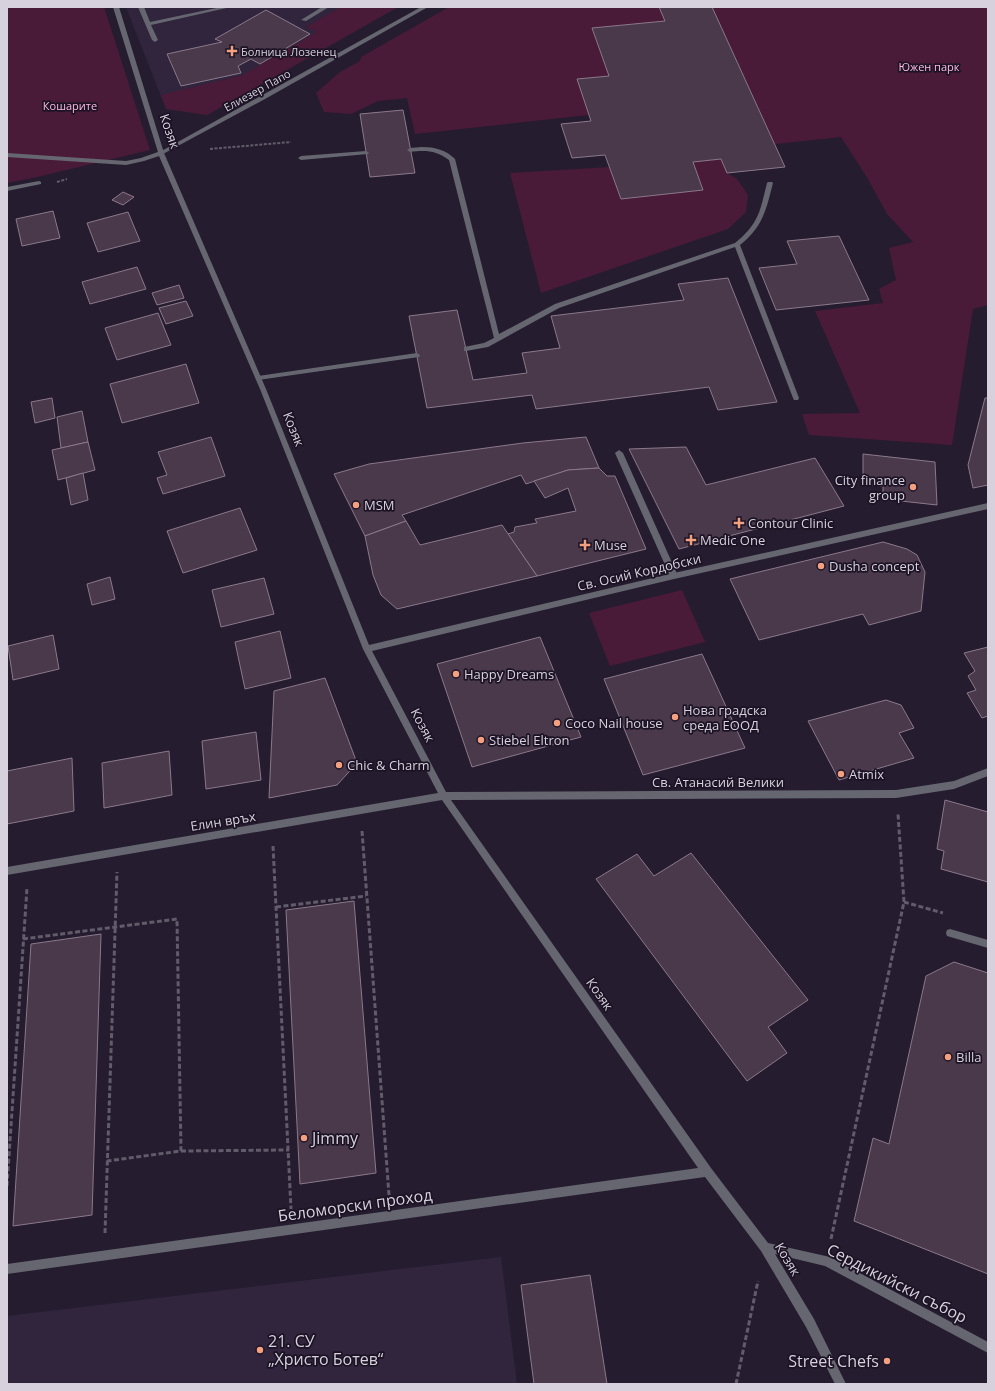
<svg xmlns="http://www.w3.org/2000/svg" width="995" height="1391" viewBox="0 0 995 1391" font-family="'Open Sans',sans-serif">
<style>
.built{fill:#30253d}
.green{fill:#4a1a39}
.building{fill:#4a394b;stroke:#8b788b}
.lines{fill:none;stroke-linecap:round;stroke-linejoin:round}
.path-far1{stroke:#625b6b;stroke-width:2;stroke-dasharray:3 1.5;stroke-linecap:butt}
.path{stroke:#625b6b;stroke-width:3;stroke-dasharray:5 2.5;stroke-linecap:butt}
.service{fill:#666671;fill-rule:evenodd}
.minor{fill:#666671;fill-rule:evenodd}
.poi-dot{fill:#f2a080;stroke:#1c1325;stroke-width:1.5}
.labels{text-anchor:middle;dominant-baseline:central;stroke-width:3.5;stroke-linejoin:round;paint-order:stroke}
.far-poi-label{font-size:11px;fill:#d6d1dd;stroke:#1c1325;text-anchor:start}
.far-park-label{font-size:11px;fill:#ffb9e1;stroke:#1c1325}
.far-street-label{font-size:11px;fill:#d6d1dd;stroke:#1c1325}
.street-label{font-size:13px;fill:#d6d1dd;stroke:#1c1325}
.poi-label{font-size:13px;fill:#d6d1dd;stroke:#1c1325;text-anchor:start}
.near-poi-label{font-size:16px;fill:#d6d1dd;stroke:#1c1325;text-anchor:start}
.near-street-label{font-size:16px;fill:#d6d1dd;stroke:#1c1325}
</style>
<rect width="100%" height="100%" fill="#251d2f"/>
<g class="built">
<polygon points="126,7 398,7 207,115 166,109"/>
<polygon points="501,1257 517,1384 7,1384 7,1316"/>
</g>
<g class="green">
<polygon points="7,7 104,7 150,150 37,177 7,183"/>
<polygon points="341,7 398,7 207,115 166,109 161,95 243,75 317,32 306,27"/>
<polygon points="449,7 659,7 665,21 592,28 609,76 577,79 589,115 415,134 407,98 378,101 351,114 324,112 316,93 340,72 360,61 361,57"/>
<polygon points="712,7 988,7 988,305 973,309 952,445 809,435 802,414 860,413 815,311 883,303 879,289 896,280 889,248 913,242 887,214 868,179 841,137 775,144"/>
<polygon points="721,159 727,173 737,179 748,195 746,212 728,229 541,293 510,173 610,167 621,199 703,190 693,162"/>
<polygon points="682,590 705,642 610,666 589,613"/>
</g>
<g class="building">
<polygon points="659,7 712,7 785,167 727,173 721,159 693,162 703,190 621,199 605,155 572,158 561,124 591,121 577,79 609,76 592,28 665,21"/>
<polygon points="266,10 310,34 260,64 251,59 238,66 241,73 181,86 167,54 222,42 215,39"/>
<polygon points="403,110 415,173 370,177 360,114"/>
<polygon points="123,192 134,197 123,205 112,200"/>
<polygon points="53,211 60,238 22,246 16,219"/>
<polygon points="128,212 140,241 98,252 87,223"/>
<polygon points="839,236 869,300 776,310 759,268 797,264 787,241"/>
<polygon points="137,267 146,289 90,304 82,282"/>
<polygon points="728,278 777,402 718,410 709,387 536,409 532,395 427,408 409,316 457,310 473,380 527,373 522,353 560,348 551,316 684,300 678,284"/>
<polygon points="179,285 184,298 157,305 152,293"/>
<polygon points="186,301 193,316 166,324 159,308"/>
<polygon points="158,313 171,345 117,360 105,328"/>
<polygon points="186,364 199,403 122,423 110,384"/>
<polygon points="52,398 55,418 35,423 31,402"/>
<polygon points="985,398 988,398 988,485 973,488 968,465"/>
<polygon points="82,411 88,442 61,448 57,417"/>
<polygon points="211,437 225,476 163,494 157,478 167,475 158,452"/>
<polygon points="586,437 599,468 568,470 526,484 521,475 402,515 406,521 365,536 334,474 369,464 523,443"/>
<polygon points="88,442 95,470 58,480 52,450"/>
<polygon points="686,447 706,485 815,458 844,506 679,549 629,449"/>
<polygon points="863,454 935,462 937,505 883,499 883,486 863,484"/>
<polygon points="599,468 607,476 615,476 646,549 537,576 508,534 514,532 515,527 537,523 535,519 576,511 568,488 545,498 534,481 568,470"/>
<polygon points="83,473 88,500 71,505 66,478"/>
<polygon points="240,508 257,550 183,573 167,531"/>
<polygon points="406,521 420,545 502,525 537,576 397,609 381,595 373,575 365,536"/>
<polygon points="883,542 907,549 917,555 925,572 921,611 869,625 863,614 759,640 730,579"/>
<polygon points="110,577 115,599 92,605 87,584"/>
<polygon points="264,578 274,614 221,627 212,590"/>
<polygon points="280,631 291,678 245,689 235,642"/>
<polygon points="53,635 59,669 13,680 8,646"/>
<polygon points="540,637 581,737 472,767 437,664"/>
<polygon points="988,647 988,716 982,718 967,693 976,690 968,676 975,671 964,653"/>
<polygon points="702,654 745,748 643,775 604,679"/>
<polygon points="325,678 357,763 337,785 269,798 274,691"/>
<polygon points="886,700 901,705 914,728 899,733 914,758 839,780 808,721"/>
<polygon points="256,732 261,780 206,789 202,741"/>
<polygon points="169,751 172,795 104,808 102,763"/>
<polygon points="72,758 74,811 7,824 7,771"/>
<polygon points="945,800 988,812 988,882 941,869 944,851 937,849"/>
<polygon points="691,853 808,1000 768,1027 787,1053 747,1081 596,879 637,854 654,876"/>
<polygon points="354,901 376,1173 300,1184 286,910"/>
<polygon points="101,934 92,1215 13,1226 31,944"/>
<polygon points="954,962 988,973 988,1274 854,1221 873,1138 889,1144 926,976"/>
<polygon points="590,1275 607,1384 534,1384 521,1285"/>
</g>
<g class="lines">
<g class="path-far1">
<polyline points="210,149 291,142"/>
<polyline points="57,182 67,179"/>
</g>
<g class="path">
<polyline points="362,831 389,1195"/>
<polyline points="273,846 291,1209"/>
<polyline points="904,902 943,913"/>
<polyline points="276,907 366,896"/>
<polyline points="23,939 177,919 181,1151 107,1161"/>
<polyline points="181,1151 289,1150"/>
<polyline points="7,1186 27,888"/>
<polyline points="105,1233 117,872"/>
<polyline points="831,1239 904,902 898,814"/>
<polyline points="736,1384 758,1281"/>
</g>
<g class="service">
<polygon points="138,7 144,7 150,22 221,7 231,7 151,25 158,40 155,42 152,40"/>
<polygon points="322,7 329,7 306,21 301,20"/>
<polygon points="421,7 428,7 265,99 163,154 159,154 158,153"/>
<path d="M422,147C435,147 446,150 455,159L499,334L555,304L735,243C759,224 760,211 767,183L768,182H772L773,183C766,210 763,227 740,245L799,398L798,400H794L793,398L735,247L559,308L488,347L466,351H464V347L484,343L494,338L449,160C436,150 425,150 410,152L407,150L410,148Z"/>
<polygon points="366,151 369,153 368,154 301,160 298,158 301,156"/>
<polygon points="417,353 420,355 419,357 258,380 255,378 258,376"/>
<polygon points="619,450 623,453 678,576 677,578 671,578 670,576 615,453"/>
<polygon points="950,929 988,940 988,948 947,936 946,933 947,930"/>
</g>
<g class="minor">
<polygon points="113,7 119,7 164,153 266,389 369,645 674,573 988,503 988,509 674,579 372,651 446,792 896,790 954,781 988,768 988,776 954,789 896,798 451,800 711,1168 768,1243 830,1257 988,1342 988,1353 825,1266 775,1254 814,1319 846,1384 835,1384 806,1327 761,1251 705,1177 7,1274 7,1264 698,1168 442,800 7,875 7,867 438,793 363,649 260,389 159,156 144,161 126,165 7,157 7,153 126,161 141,158 158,152"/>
<polygon points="39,181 41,182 41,184 7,191 7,187"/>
</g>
</g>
<g class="poi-dot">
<path d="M230 45h4v4h4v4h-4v4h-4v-4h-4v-4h4z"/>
<circle cx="913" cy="487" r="4"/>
<circle cx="356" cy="505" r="4"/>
<path d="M737 517h4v4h4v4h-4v4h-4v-4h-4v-4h4z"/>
<path d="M689 534h4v4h4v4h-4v4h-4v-4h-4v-4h4z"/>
<path d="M583 539h4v4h4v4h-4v4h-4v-4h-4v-4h4z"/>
<circle cx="821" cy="566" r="4"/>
<circle cx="456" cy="674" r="4"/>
<circle cx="675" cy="717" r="4"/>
<circle cx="557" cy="723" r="4"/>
<circle cx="481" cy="740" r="4"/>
<circle cx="339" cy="765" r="4"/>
<circle cx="841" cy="774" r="4"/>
<circle cx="948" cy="1057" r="4"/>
<circle cx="304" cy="1138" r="4"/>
<circle cx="260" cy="1350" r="4"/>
<circle cx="887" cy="1361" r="4"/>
</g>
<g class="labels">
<g class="far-poi-label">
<text x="241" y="51">Болница Лозенец</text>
</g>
<g class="far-park-label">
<text x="929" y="66">Южен парк</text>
<text x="70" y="105">Кошарите</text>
</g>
<g class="far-street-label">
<text transform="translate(257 90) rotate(-29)">Елиезер Папо</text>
</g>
<g class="street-label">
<text transform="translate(170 131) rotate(71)">Козяк</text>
<text transform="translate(294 429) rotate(68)">Козяк</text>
<text transform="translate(639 572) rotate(-13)">Св. Осий Кордобски</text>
<text transform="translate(423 725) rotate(62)">Козяк</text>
<text x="718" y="782">Св. Атанасий Велики</text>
<text transform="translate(223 821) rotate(-9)">Елин връх</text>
<text transform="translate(600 994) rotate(55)">Козяк</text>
<text transform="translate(788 1259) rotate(59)">Козяк</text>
</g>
<g class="poi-label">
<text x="905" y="480" text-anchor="end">City finance<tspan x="905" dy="15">group</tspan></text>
<text x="364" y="505">MSM</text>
<text x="748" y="523">Contour Clinic</text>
<text x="700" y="540">Medic One</text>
<text x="594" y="545">Muse</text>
<text x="829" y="566">Dusha concept</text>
<text x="464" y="674">Happy Dreams</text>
<text x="683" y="710">Нова градска<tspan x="683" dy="15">среда ЕООД</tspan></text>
<text x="565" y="723">Coco Nail house</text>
<text x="489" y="740">Stiebel Eltron</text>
<text x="347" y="765">Chic &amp; Charm</text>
<text x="849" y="774">Atmix</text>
<text x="956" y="1057">Billa</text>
</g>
<g class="near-poi-label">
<text x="312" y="1138">Jimmy</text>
<text x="268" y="1341">21. СУ<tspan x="268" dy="18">„Христо Ботев“</tspan></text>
<text x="879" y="1361" text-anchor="end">Street Chefs</text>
</g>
<g class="near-street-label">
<text transform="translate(355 1205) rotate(-8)">Беломорски проход</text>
<text transform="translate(897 1283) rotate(27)">Сердикийски събор</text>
</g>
</g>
<rect width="995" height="1391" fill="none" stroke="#d6d1dd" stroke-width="16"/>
</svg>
